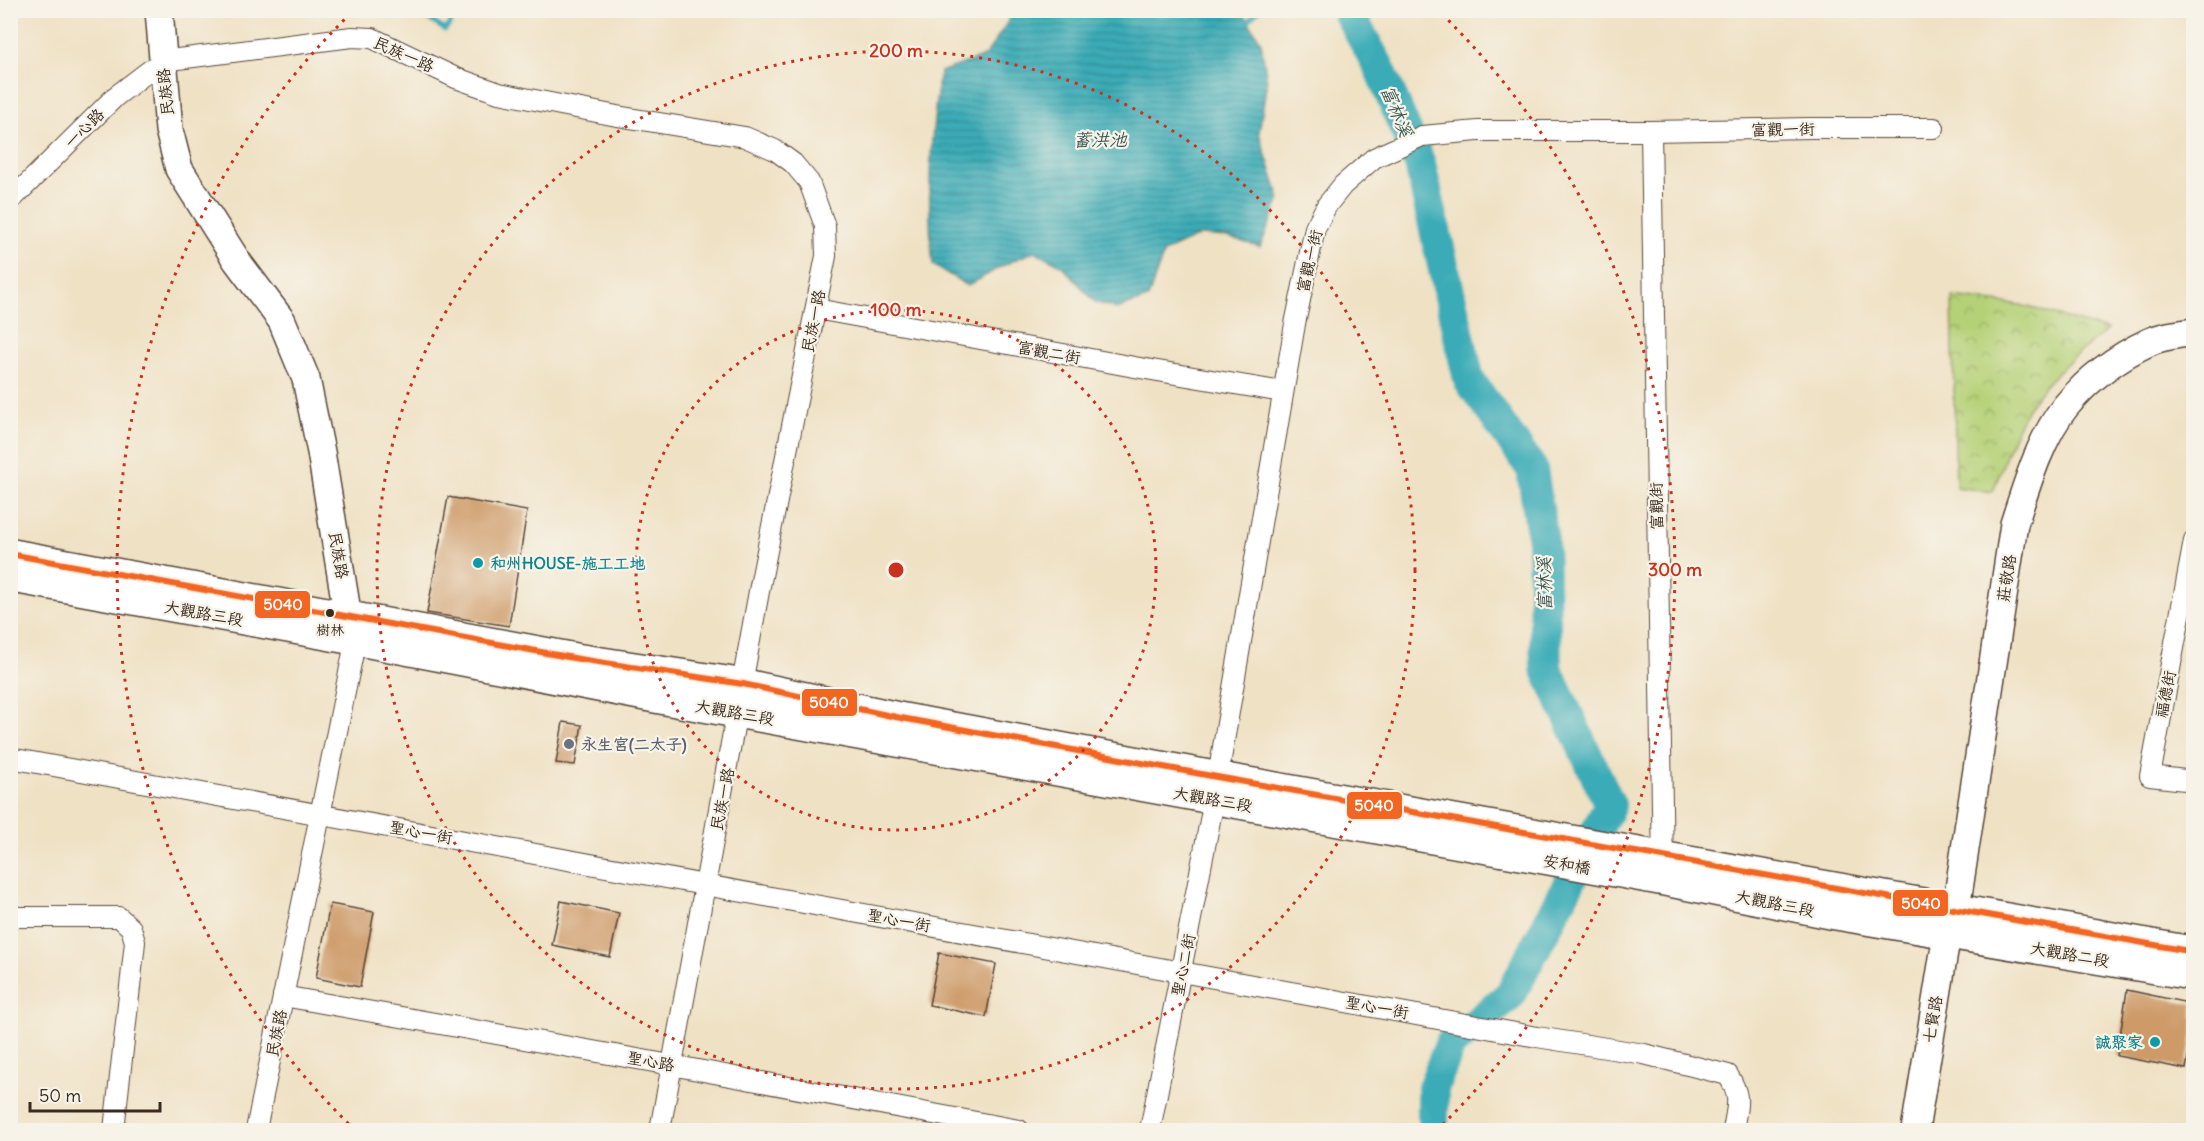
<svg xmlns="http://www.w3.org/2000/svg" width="2204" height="1141" viewBox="0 0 2204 1141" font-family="Delius,'LXGW WenKai TC',sans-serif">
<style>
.park{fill:url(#park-crowns);stroke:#787e4a;stroke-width:1.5}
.water{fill:url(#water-rules);stroke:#3b6b6a;stroke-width:1.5}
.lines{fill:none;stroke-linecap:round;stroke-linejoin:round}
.stream{stroke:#3bacb7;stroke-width:5}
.river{stroke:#3bacb7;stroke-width:32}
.building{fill:#cd9a68}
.street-casing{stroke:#564537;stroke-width:22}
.secondary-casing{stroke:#564537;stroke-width:30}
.primary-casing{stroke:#564537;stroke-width:33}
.street{stroke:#fff;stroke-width:20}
.secondary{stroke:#fff;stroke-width:27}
.primary{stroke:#fff;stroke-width:30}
.bus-1-casing{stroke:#f7f3e8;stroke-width:10}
.bus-1{stroke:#f26522;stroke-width:6}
.ring{fill:none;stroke:#c8321e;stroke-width:3;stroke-dasharray:3 6}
.culture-dot{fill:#0f9aa8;stroke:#f7f3e8;stroke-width:2}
.bus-dot{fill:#3b2a1e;stroke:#f7f3e8;stroke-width:2}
.worship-dot{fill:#6b7280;stroke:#f7f3e8;stroke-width:2}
.labels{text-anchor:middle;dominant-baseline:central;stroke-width:4.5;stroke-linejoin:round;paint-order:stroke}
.bus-label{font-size:14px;fill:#3b2a1e;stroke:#f7f3e8}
.street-label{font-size:16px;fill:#3b2a1e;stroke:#f7f3e8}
.culture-label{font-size:16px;font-weight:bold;fill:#0d838f;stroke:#f7f3e8;text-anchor:start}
.worship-label{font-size:16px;font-weight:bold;fill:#5b616d;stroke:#f7f3e8;text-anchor:start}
.water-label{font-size:18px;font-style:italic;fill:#3b5854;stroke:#f7f3e8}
.centre{fill:#c8321e;stroke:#f7f3e8;stroke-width:3}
.ring-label{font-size:18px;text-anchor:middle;font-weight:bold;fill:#c8321e;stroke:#f7f3e8;stroke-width:4.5;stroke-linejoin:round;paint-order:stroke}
.line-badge{stroke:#f7f3e8;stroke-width:2}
.badge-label{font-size:16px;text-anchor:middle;font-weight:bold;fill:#fff}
</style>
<defs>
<pattern id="park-crowns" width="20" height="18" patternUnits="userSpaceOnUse" patternTransform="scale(1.5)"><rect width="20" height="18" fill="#b5d177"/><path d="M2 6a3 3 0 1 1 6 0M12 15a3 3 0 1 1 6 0" fill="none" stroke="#94aa61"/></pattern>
<pattern id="water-rules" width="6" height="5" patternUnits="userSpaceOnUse" patternTransform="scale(1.5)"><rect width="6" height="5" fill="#3bacb7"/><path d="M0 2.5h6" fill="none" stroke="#338c94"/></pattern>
</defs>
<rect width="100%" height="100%" fill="#f7f3e8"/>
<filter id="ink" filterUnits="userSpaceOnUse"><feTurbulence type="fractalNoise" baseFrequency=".0167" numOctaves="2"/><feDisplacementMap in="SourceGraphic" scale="12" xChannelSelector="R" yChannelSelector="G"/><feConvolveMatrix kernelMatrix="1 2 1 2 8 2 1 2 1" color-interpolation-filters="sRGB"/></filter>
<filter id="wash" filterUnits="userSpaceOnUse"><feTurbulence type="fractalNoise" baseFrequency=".008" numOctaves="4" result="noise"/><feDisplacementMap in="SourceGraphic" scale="24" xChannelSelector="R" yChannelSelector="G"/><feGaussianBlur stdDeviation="1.35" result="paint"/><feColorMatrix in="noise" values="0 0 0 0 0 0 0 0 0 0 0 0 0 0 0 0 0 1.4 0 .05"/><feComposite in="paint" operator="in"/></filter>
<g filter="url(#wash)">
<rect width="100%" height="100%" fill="#efe1c4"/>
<path class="park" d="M1952,297L2021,305L2108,330C2081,350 2054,372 2034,399C2015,426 2004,461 1993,492L1956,487Z"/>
<path class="water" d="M1015,11H1242L1261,42L1267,80L1259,133L1280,199L1260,247L1227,237L1201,235L1164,252L1148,298L1117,309L1095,302L1061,265L1034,251L1000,267L968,286L933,265C926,200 930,137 940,72L985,56Z"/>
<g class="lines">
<g class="stream">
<polyline points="415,10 445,30 461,10"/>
<polyline points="1248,21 1259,10"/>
</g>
<polyline class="river" points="1347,10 1379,67 1420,164 1469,380 1532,469 1543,541 1546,668 1610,805 1511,994 1450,1045 1433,1088 1433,1130"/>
</g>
<g id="blocks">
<g class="building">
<polygon points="448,497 527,511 509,626 427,613"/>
<polygon points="563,722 582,725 575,765 556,763"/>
<polygon points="561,901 619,913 610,957 552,945"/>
<polygon points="330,904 374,912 360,987 316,978"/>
<polygon points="939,953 996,964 986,1017 929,1005"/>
<polygon points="2127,990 2193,1004 2193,1028 2186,1069 2117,1056"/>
</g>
</g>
</g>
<g filter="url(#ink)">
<use href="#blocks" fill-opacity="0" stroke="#564537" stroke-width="1.5"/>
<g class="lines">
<g class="street-casing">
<g id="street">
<polyline points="1651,131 1663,869"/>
<polyline points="10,201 116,96 162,61 352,37 372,38 456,78 499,93 617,116 745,137 775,150 793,163 809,182 825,226 826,256 760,586 660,1130"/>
<polyline points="816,309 1140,368 1283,392"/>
<polyline points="2194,541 2150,776 2194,781"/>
<path d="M10,758L1537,1037L1644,1054L1728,1075C1742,1098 1737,1105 1733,1130"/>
<polyline points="10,917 119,917 131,928 135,942 114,1130"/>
<polyline points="283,996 671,1065 1019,1130"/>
<polyline points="256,1130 353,653 351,639"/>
<polyline points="1150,1130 1214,800 1295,324 1315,228 1327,205 1343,185 1374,158 1422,136 1478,131 1651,131 1811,128 1934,128"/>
</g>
</g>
<g class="secondary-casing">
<g id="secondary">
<polyline points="159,10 169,130 179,169 237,261 282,321 306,379 321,452 351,636"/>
<path d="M1915,1130L1947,934L1956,909L2014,524C2026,487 2041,436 2066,406C2088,379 2117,357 2149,342C2162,336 2179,334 2194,332"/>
</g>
</g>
<g class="primary-casing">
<g id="primary">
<polyline points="10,554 579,659 743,684 896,717 1217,777 2194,952"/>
<polyline points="10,577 351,639 684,703 1662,880 1833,914 2194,975"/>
</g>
</g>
<use href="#street" class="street"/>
<use href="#secondary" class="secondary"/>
<use href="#primary" class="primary"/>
<g class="bus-1-casing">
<polyline id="bus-1" points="10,554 579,659 743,684 896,717 1217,777 2194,952"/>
</g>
<use href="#bus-1" class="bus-1"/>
</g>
</g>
<g class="ring">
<circle cx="896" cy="570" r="260"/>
<circle cx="896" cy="570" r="519"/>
<path d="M355 1130A779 779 0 0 1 350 14M1442 14A779 779 0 0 1 1437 1130"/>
</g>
<g class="culture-dot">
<circle cx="478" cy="563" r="6"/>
<circle cx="2155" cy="1042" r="6"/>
</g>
<circle class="bus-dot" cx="330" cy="613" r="5"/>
<circle class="worship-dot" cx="569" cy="744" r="6"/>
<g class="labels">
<g class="bus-label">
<text x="330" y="630">樹林</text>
</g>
<g class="street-label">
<text transform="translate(404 54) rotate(24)">民族一路</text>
<text transform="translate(165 92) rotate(-96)">民族路</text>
<text transform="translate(84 128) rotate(-45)">一心路</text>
<text transform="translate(1783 129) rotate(-1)">富觀一街</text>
<text transform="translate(1309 261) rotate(-77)">富觀一街</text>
<text transform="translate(813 321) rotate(-79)">民族一路</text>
<text transform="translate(1049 352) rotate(10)">富觀二街</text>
<text transform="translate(1656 506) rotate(-91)">富觀街</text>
<text transform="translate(339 555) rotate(80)">民族路</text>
<text transform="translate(2006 578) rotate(-81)">莊敬路</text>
<text transform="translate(204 613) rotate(10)">大觀路三段</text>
<text transform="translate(2165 694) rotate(-79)">福德街</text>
<text transform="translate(735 712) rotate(10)">大觀路三段</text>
<text transform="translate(722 799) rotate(-79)">民族一路</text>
<text transform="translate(1213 799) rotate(10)">大觀路三段</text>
<text transform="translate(421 832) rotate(10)">聖心一街</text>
<text transform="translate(1567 864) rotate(10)">安和橋</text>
<text transform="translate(1775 903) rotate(11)">大觀路三段</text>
<text transform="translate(899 920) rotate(10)">聖心一街</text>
<text transform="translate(2070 954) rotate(10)">大觀路二段</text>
<text transform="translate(1183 965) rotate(-79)">聖心二街</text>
<text transform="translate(1377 1007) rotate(10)">聖心一街</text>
<text transform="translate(1932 1019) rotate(-80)">七賢路</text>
<text transform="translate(276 1033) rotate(-79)">民族路</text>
<text transform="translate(651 1061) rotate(10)">聖心路</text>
</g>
<g class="culture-label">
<text x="490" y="563">和州HOUSE-施工工地</text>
<text x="2143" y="1042" text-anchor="end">誠聚家</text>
</g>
<g class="worship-label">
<text x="581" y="744">永生宮(二太子)</text>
</g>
<g class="water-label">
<text transform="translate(1397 111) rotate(67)">富林溪</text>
<text x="1100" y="139">蓄洪池</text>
<text transform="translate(1544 584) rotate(-91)">富林溪</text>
</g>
</g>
<circle cx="896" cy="570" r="9" class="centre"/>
<g class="ring-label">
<text x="896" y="57">200 m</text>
<text x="896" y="316">100 m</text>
<text x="1675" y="576">300 m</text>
</g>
<g class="line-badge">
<rect x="254" y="590" width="57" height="29" rx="6" fill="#f26522"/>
<rect x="801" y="688" width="57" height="29" rx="6" fill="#f26522"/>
<rect x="1346" y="791" width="57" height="29" rx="6" fill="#f26522"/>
<rect x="1892" y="889" width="57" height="28" rx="6" fill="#f26522"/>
</g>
<g class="badge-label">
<text x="283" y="610">5040</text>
<text x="829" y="708">5040</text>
<text x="1374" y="811">5040</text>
<text x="1921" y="909">5040</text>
</g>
<rect width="2204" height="1141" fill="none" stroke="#f7f3e8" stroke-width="36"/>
<path d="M30 1102v9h130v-9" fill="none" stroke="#3b2a1e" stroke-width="3"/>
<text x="39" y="1102" font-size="18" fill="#3b2a1e" stroke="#f7f3e8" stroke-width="4.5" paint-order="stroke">50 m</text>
</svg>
